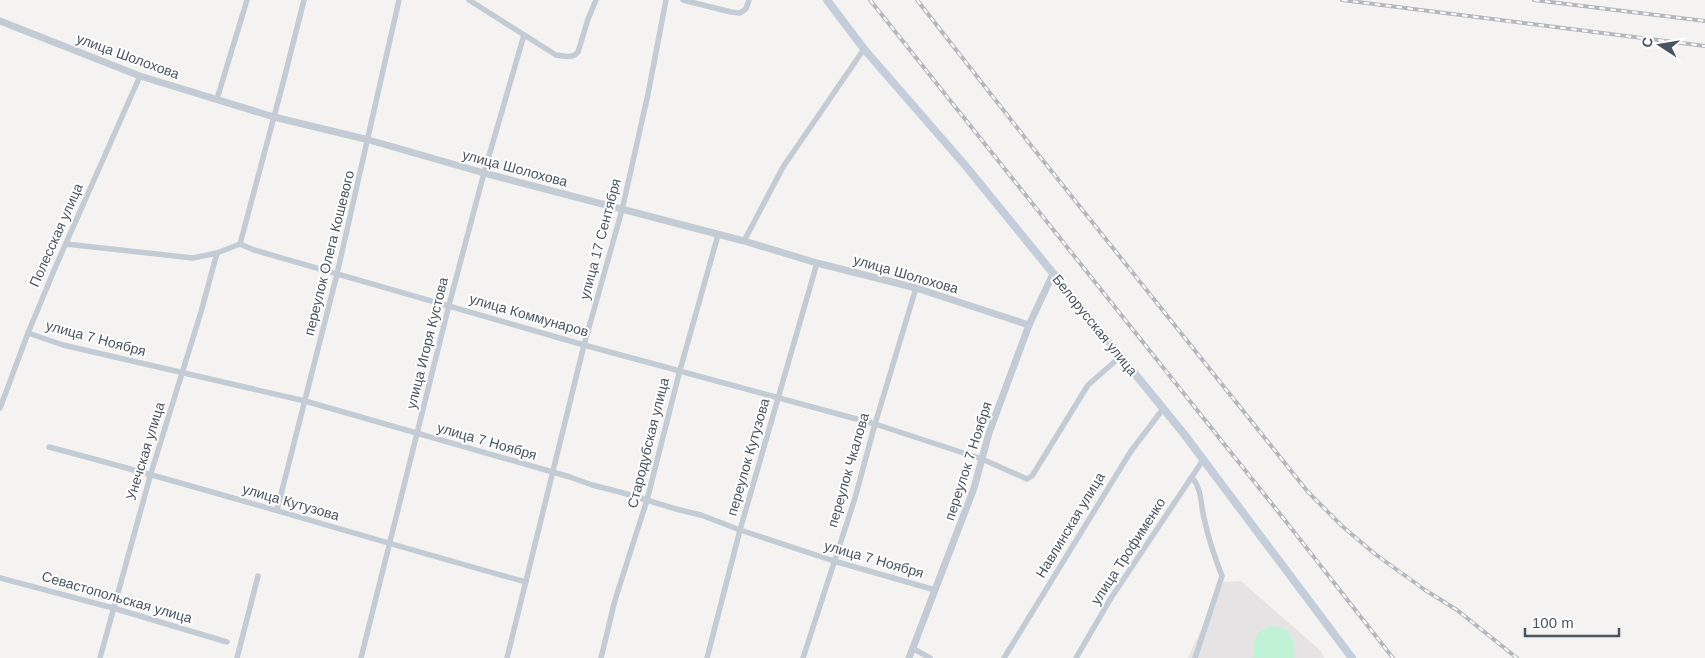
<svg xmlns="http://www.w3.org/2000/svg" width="1705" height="658" viewBox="0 0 1705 658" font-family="Arial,sans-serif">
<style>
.education{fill:#e6e3e4}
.green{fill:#c0f3d6}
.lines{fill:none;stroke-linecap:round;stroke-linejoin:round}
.minor{stroke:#c3ccd4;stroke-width:5.5}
.tertiary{stroke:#c3ccd4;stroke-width:7}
.secondary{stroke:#c4cedb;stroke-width:8}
.rail-casing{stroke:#b4b7bd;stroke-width:4}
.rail{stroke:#fff;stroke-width:2;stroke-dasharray:5.5;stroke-linecap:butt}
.labels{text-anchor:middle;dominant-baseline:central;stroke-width:4;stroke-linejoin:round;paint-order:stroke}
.street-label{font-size:14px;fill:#495461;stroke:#fff}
</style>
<rect width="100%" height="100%" fill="#f5f2f2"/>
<polygon class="education" points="1241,581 1321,651 1324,658 1188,658 1223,582"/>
<path class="green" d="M1270,626C1292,626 1295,640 1294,658H1253C1253,643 1254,631 1270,626Z"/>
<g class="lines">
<g class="minor">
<path d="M469,0L556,55C565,56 572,59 578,52L588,19L596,0"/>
<polyline points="683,0 731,12 740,13 746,9 749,0"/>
<polyline points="217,99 247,0"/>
<polyline points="744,241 783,167 864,49"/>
<polyline points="66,244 193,258 217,253 240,244 254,250 584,345 875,424 982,459 1027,479 1032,476 1088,385 1120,357"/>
<polyline points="240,244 283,83 304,0"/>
<polyline points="28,333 63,345 305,401 570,477 592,485 620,492 676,509 701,515 740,530 834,561 935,590"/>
<polyline points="0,408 28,333 55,268 140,76"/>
<path d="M49,447C209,489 367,538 526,582"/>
<path d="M1192,477C1203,491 1200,505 1205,522C1209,541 1215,558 1222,576L1195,658"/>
<polyline points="277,510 337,274 399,0"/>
<polyline points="0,578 113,608 227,642"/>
<polyline points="912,648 930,658"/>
<polyline points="100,658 151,473 201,312 217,253"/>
<polyline points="237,658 258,576"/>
<polyline points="361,658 449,305 484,173 524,35"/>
<polyline points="507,658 584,345 622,210 648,94 666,0"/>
<polyline points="601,658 615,600 647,500 680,370 718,235"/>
<polyline points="707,658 740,530 817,263"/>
<polyline points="803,658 855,498 875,424 916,288"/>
<polyline points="1004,658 1131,451 1163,409"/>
<polyline points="1076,658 1111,598 1203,460"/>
</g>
<g class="tertiary">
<polyline points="0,21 140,76 274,117 369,140 484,173 744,241 817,263 916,288 1029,325"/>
<polyline points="909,658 974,488 989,433 1029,325 1053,274"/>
</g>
<polyline class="secondary" points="827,0 864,49 964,164 1184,434 1352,658"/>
<g class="rail-casing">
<g id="rail">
<polyline points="870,0 1284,519 1393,658"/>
<polyline points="917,0 1033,148 1308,492 1342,526 1375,554 1425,590 1457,610 1517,658"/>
<polyline points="1342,0 1705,46"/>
<polyline points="1534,0 1705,21"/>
</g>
</g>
<use href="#rail" class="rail"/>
</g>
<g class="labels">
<g class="street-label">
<text transform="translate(128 56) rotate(20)">улица Шолохова</text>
<text transform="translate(515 168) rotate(15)">улица Шолохова</text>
<text transform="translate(56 235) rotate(-66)">Полесская улица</text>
<text transform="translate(600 239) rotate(-75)">улица 17 Сентября</text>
<text transform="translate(329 253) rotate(-76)">переулок Олега Кошевого</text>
<text transform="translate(906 274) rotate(16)">улица Шолохова</text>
<text transform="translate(529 315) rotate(16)">улица Коммунаров</text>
<text transform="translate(1095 325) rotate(51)">Белорусская улица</text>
<text transform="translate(96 338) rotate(15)">улица 7 Ноября</text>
<text transform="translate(427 343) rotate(-76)">улица Игоря Кустова</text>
<text transform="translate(487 441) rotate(16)">улица 7 Ноября</text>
<text transform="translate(648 443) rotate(-76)">Стародубская улица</text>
<text transform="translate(145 451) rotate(-73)">Унечская улица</text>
<text transform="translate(748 457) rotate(-74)">переулок Кутузова</text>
<text transform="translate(968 461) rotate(-72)">переулок 7 Ноября</text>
<text transform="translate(848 470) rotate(-74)">переулок Чкалова</text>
<text transform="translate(291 502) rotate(16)">улица Кутузова</text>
<text transform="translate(1070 525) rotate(-59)">Навлинская улица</text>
<text transform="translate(1128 551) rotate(-57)">улица Трофименко</text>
<text transform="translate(874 559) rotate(16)">улица 7 Ноября</text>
<text transform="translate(117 597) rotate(16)">Севастопольская улица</text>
</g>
</g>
<g transform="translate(1660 45) rotate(282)" stroke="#ffffff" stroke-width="4" paint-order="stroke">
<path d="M0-4L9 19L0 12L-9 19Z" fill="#495461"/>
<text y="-8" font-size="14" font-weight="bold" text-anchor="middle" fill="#495461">С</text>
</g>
<path d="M1525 628v8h94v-8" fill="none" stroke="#495461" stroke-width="2.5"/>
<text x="1532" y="628" font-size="15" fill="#495461" stroke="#ffffff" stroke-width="4" paint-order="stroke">100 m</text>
</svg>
